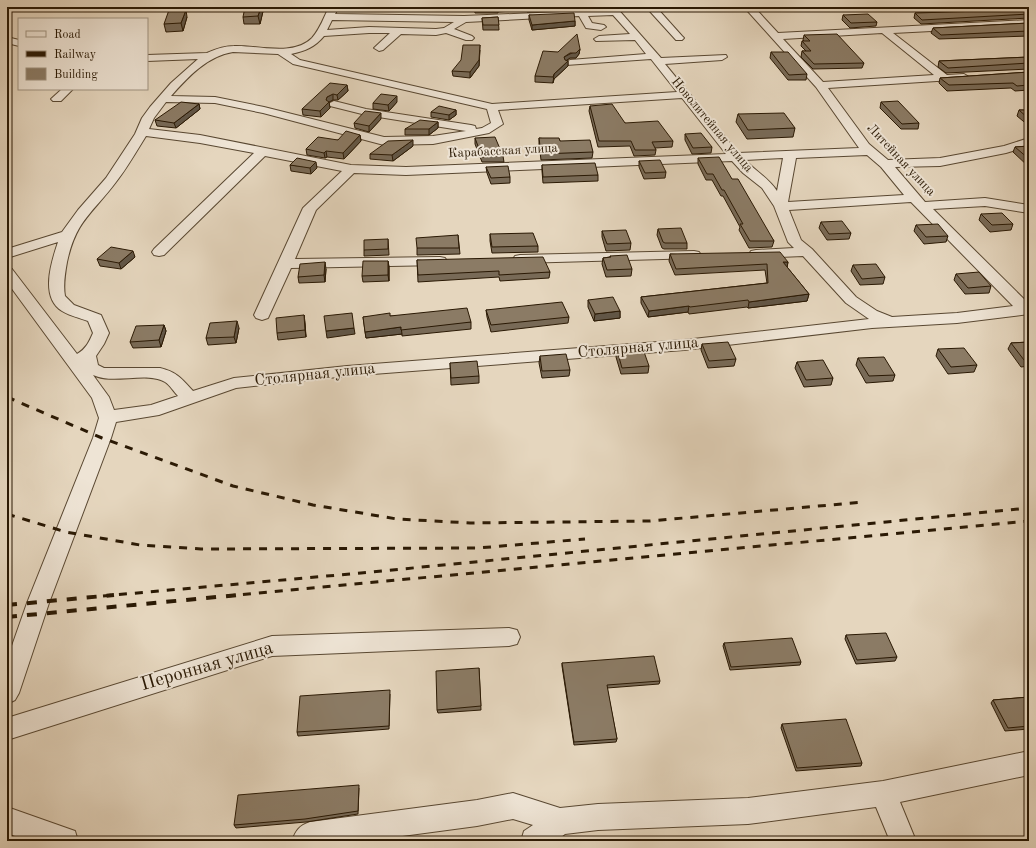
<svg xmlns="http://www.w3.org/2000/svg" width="1036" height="848" viewBox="0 0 1036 848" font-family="'Old Standard TT',serif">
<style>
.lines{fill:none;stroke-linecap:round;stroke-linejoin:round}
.minor-casing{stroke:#594832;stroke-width:2}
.minor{fill:#eee4d5;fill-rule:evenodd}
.rail-far1{stroke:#2a1904;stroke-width:3;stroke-dasharray:8 8;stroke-linecap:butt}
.rail{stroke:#2a1904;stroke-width:4;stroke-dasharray:10 10;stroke-linecap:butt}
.wall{fill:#786a57;stroke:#2a1904}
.shaded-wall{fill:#615647;stroke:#2a1904}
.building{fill:#8b7b65;stroke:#2a1904}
.labels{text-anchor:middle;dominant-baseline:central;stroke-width:4;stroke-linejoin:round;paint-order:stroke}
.far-street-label{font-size:13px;fill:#2a1904;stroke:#eee4d5}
.street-label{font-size:16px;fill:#2a1904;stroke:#eee4d5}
.near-street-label{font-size:19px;fill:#2a1904;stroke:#eee4d5}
</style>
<rect width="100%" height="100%" fill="#e5d6be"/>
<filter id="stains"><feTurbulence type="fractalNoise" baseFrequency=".005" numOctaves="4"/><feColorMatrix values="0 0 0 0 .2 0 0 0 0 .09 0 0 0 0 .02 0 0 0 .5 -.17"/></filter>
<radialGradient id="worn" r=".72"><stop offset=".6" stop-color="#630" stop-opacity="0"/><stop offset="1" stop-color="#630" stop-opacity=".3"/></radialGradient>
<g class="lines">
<g class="minor-casing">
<g id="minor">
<path d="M329,7H339L335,14L464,16L608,10L606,7H616L661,58L726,55L727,57L722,60L665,64L738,153L859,148L816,87L744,7H754L778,33L1029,20V26L893,33L947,75L964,74L969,77L968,79L828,88L869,144L888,160L940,158L1004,146L1029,138V146L1006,153L940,166L895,167L925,202L985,198L1029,205V213L985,206L933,209L1029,304V314L957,323L872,328L684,350L347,376L236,388L159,415L116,422L111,438L49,603L19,693L15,700L7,704V660L27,603L93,438L99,418L92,398L7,282V268L12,269L77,354C86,349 89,342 93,333L88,321C80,318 70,316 62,311C40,297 51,263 58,242L7,258V249L62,232L78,210L106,178L135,134L142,118L150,107L171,83L198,59L147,61V55L207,53C216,49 224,46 234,46C257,45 293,57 312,38C320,29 324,17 329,7ZM613,15L630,34L599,36L594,39L596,41L635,40L646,54L570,60L565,63L566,65L651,59L677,92L492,104L300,60L291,54C305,51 315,47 324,36L369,33H390L374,48L379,51L383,50L401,34L436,35L446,33L466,40H472L474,38L472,36L454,29L466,22L579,16L586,28L601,30L606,27L604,25L592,23L588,16ZM332,20L454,22L444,28L436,29L369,27L327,30ZM882,33L934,75L823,82L783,39ZM233,52L278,54L293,64L487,109L491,123L482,128L476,129L475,126L471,125L366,109L334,101L328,104L330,106L366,115L466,131L433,136L384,137L264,107L215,97L171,96C188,77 207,56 233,52ZM682,98L726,154L406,167L351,165L200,135L149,129L154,118L166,102L215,103L263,113L384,145L433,144L489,133L503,124L498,110ZM146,136L200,143L254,153L154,249L152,252L154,255L159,256L164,255L265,156L342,171L303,208L254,315L256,318L262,320L268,318L291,268L440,265L445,264L447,261L445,258L440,257L295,259L316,210L354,173L406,175L732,161L743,173L762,188L774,206L788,242L794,248L756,250L751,251L749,254L751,257L756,258L803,256L846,303L869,319L684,340L347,366L234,378L193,391C182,379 177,372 160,368H104L98,365L96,356L104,344L109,333L101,315L74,305L65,296C63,285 65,273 67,262C76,220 92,214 116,182C127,168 136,152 146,136ZM867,155L881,167L904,195L788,202L796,158ZM783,158L777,191C769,178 755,171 745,160ZM911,202L1013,306L957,313L892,317L877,311L856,297L812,249L801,240L789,210ZM93,375C114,385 146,371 165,382C170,385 174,392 178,396L151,405L114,410L109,397Z"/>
<polygon points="646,7 656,7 682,36 684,38 682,40 676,40"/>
<polygon points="7,37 19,40 19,46 7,43"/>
<polygon points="62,89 73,89 61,101 53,101 51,99"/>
<polygon points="694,251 699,252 701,255 699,258 520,263 515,262 513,259 515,256 520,255"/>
<polygon points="509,628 517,630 520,637 517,644 509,646 272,656 7,740 7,718 272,636"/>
<path d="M1029,751V775L900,802L916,841H890L876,807L748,824L598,830L565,834L556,841H521L524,831L533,825L513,819L477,826L365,841H292C296,830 299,826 310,822L477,800L513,793L560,808L598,804L748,798L883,781Z"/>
<polygon points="7,807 75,831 78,841 28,841 7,833"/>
</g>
</g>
<use href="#minor" class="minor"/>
<g class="rail-far1">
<polyline points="7,397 102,438 233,486 313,505 397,519 470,523 650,521 864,502"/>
<polyline points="7,514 66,532 140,545 201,549 478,548 585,539"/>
<polyline points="103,596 361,573 1029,508"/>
<polyline points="227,596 1029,521"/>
</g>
<g class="rail">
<polyline points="7,605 114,595"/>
<polyline points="7,617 238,595"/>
</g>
</g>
<g class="wall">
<polygon points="264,7 260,24 244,24 243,17"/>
<polygon points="474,7 572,7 572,10 527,12 526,10 498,12 498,13 475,13"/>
<polygon points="663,7 681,7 681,10 666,11"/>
<polygon points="1015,9 1029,9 1029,18 921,24 914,18 915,13 1015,10"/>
<polygon points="529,15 575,21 575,26 532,30 529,20"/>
<polygon points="843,15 877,22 876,26 850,28 842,20"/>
<polygon points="187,17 183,31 166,32 164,24"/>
<polygon points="498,17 499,30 483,30 482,18"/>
<polygon points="1029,23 1029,36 939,39 931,33 933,28"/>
<polygon points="804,35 864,63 862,68 813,69 801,57 802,51 806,51 801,46 802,41 804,41 803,40"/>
<polygon points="580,49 579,54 576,58 570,58 566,61 568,61 568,66 554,79 553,83 535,82 535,76 558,52"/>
<polygon points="480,50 479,66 470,78 453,76 452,71"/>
<polygon points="771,52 807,74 806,80 788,80 770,58"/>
<polygon points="1029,57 1029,69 946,73 938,67 939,61"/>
<polygon points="1029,72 1029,90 1015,91 1011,88 947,91 939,83 940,78"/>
<polygon points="347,85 348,91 338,100 333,100 329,102 330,108 321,117 303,115 302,109"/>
<polygon points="397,102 389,111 373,109 373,103"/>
<polygon points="881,102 919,123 918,129 901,129 880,108"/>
<polygon points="199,104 200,109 176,128 157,126 155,120"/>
<polygon points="590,106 625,123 673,141 672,147 655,148 656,150 655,155 634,156 630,146 598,147 589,111"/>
<polygon points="456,110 456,115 449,120 431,117 431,112"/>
<polygon points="1019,110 1029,110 1029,126 1017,116"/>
<polygon points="738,114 795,128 793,137 747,139 736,122"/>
<polygon points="381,119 369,132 355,128 354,123"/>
<polygon points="438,122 438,128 429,135 405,135 405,129"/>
<polygon points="685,134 712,147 711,153 692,154 685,140"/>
<polygon points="360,135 361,141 344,159 327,157 325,158 307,155 306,149 338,140"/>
<polygon points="475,138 503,156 504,162 482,162 475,144"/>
<polygon points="539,138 560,141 593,152 592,158 541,160 539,144"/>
<polygon points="413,146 393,161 370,159 370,154"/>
<polygon points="1029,146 1029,167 1013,152 1015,147"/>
<polygon points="698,158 732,179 774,241 772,247 749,248 739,230 740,227 723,196 721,196 712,180 706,180 698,164"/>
<polygon points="639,161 666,172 665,178 644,179 639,167"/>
<polygon points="290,165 317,168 311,174 291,171"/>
<polygon points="542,165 598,175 598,181 543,183 542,171"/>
<polygon points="486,167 510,177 510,183 491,184 487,173"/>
<polygon points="981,214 1013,224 1011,230 990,232 979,220"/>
<polygon points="821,222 851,233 849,239 827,240 819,228"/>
<polygon points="916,225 948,236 946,242 924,244 914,231"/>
<polygon points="658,229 687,243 687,249 664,249 662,248 657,235"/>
<polygon points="602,231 631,243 630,250 606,251 602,237"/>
<polygon points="490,234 538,246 538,252 492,253 490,241"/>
<polygon points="458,235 460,254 417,255 417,248"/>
<polygon points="388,239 389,255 364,256 364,250"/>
<polygon points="670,254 788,262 787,267 809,294 807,301 748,308 747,307 689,314 688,312 648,317 641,303 641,297 767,283 765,270 675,275 669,261"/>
<polygon points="610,256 632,269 631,276 606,277 602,264 603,258 610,257"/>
<polygon points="135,257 121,269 100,266 97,259"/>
<polygon points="417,260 550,272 549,278 500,281 499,277 418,282"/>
<polygon points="388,261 389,267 389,281 363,282 362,276"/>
<polygon points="853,265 885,277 883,284 860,285 851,271"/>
<polygon points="326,269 325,282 299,283 298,277"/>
<polygon points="956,274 991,286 989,293 965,294 954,280"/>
<polygon points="588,300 620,311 620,318 594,321 588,307"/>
<polygon points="486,310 569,317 568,323 491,332 487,317"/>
<polygon points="304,315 306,337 278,340 277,333"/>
<polygon points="390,316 471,322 471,329 402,336 402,334 366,338 363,317"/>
<polygon points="164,325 166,331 161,347 133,348 130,342"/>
<polygon points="239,328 236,343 208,345 206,338"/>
<polygon points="1029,342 1029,366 1021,367 1008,349 1011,343"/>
<polygon points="702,344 736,359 734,366 708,368 701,350"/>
<polygon points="938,349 977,365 974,372 948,374 936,356"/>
<polygon points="617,350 649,366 648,373 621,374 616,357"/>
<polygon points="540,356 570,370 569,376 542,378 539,363"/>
<polygon points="858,358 895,375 893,381 866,383 856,365"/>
<polygon points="797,362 833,378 831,385 804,387 795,368"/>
<polygon points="450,363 479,376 479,383 451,385"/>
<polygon points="846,635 897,657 895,661 856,664 845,639"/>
<polygon points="724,643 801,662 800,665 730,670 723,646"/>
<polygon points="562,663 660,681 659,684 607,688 617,739 616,742 574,745 562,666"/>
<polygon points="479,668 481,710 438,713 437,710"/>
<polygon points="390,694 389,729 298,736 297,732"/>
<polygon points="1029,697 1029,729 1005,731 991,703 993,700"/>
<polygon points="782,724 862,763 861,766 796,771 781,728"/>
<polygon points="359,788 358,814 306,822 236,828 234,825"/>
</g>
<g class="shaded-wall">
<polygon points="261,7 264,7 260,24 258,16"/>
<polygon points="186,10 187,17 183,31 181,23"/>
<polygon points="575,21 575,26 532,30 532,25"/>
<polygon points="480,45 479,66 470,78 470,72"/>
<polygon points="580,49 579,54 576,58 570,58 564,62 564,57"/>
<polygon points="568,61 568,66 554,79 553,83 554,74"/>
<polygon points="347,85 348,91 338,100 337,95"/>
<polygon points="333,94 333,100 327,103 329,102 330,108 321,117 320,111 326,100 327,97"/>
<polygon points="397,96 397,102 389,111 388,105"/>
<polygon points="199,104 200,109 176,128 174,123"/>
<polygon points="456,110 456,115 449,120 449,115"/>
<polygon points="381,113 381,119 369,132 369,126"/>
<polygon points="438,122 438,128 429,135 429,129"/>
<polygon points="360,135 361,141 344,159 343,153"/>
<polygon points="413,140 413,146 393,161 392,155"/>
<polygon points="326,151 327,157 325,158 324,153"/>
<polygon points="316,162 317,168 311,174 310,168"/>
<polygon points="133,251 135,257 121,269 119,263"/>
<polygon points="388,261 389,267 389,281 388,275"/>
<polygon points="325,262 326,269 325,282 324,275"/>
<polygon points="783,262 788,262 787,268"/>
<polygon points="809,294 807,301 748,308 749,302"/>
<polygon points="689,306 688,312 648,317 649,311"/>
<polygon points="620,311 620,318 594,321 595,314"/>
<polygon points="304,315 305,322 306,337 305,330"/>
<polygon points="237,321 239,328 236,343 234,337"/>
<polygon points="164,325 166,331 161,347 159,340"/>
<polygon points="401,327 402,334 366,338 365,332"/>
<polygon points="354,328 355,334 327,338 326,331"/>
</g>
<g class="building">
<polygon points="245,7 261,7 258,16 243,17"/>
<polygon points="665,7 681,7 681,8 666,8"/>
<polygon points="1015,9 1029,9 1029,14 922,20 915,13 1016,10"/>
<polygon points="169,10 186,10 181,23 164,24"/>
<polygon points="574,13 575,21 532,25 529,15"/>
<polygon points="868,14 877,22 851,23 843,15"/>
<polygon points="498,17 499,25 483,25 482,18"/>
<polygon points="1029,23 1029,31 941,35 933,28"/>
<polygon points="577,34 580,49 576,53 570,53 564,57 565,60 568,61 554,74 553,77 535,76 543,51 558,52"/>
<polygon points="837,34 864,63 814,64 802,51 811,51 802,41 810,41 804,35"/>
<polygon points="463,45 480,45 479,60 470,72 452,71 461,60"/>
<polygon points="771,52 788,52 807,74 789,75"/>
<polygon points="1029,57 1029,63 948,68 939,61"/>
<polygon points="1029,72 1029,85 1017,86 1013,83 949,85 940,78"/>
<polygon points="330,83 347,85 337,95 333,94 327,97 326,100 329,102 320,111 302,109"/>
<polygon points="381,94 397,96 388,105 373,103"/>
<polygon points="898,101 919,123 902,124 881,102"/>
<polygon points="181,102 199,104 174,123 155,120"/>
<polygon points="612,104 625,123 658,121 673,141 652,142 656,150 635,150 631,141 599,141 590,106"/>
<polygon points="439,106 456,110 449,115 431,112"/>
<polygon points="1019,110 1029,110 1029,119"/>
<polygon points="365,111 381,113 369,126 354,123"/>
<polygon points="784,113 795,128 748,130 738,114"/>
<polygon points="420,120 438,122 429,129 405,129"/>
<polygon points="346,131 360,135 343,153 326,151 324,153 306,149 318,137 338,140"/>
<polygon points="701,133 712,147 693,148 685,134"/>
<polygon points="495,137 503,156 482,157 475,138"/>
<polygon points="539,138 559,138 560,141 590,140 593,152 541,154"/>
<polygon points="413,140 392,155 370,154 388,141"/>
<polygon points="1029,146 1029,159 1015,147"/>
<polygon points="719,157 732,179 738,179 774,241 750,241 740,224 743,224 724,190 722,190 713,174 707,174 698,158"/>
<polygon points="297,158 316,162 310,168 290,165"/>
<polygon points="660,160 666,172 645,173 639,161"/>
<polygon points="595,163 598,175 543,177 542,165"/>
<polygon points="508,166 510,177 491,178 486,167"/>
<polygon points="1002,213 1013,224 992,225 981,214"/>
<polygon points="842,221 851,233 829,234 821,222"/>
<polygon points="938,224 948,236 926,237 916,225"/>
<polygon points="681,228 687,243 665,243 663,242 658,229"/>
<polygon points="626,230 631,243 607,244 602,231"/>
<polygon points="533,233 538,246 492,247 490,234"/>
<polygon points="458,235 459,248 417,248 416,238"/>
<polygon points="388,239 388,249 364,250 364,240"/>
<polygon points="111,247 133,251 119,263 97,259"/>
<polygon points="780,252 788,262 783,262 809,294 749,302 748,300 690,307 689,306 649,311 641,297 768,283 767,264 676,269 670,254"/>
<polygon points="627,255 632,269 607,270 603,258 611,257 610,256"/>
<polygon points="543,257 550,272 499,275 499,271 418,275 417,260"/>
<polygon points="363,261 388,261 388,275 362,276"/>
<polygon points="325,262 324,275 298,277 300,264"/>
<polygon points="876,264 885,277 862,279 853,265"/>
<polygon points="979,272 991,286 968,288 956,274"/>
<polygon points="613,297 620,311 595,314 588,300"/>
<polygon points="562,302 569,317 491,325 486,310"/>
<polygon points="467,308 471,322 401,330 401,327 365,332 363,317 390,313 390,316"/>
<polygon points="352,313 354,328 326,331 324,316"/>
<polygon points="304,315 305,330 277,333 276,318"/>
<polygon points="237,321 234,337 206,338 210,323"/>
<polygon points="164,325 159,340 130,342 136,326"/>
<polygon points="728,342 736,359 709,361 702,344"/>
<polygon points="1029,342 1029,360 1024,360 1011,343"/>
<polygon points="964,348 977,365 951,367 938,349"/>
<polygon points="643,349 649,366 622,368 617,350"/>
<polygon points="566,354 570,370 542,371 540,356"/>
<polygon points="884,357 895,375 869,376 858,358"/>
<polygon points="823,360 833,378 806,380 797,362"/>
<polygon points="477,361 479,376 451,378 450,363"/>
<polygon points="886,633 897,657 857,660 846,635"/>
<polygon points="792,638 801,662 731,667 724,643"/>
<polygon points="654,656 660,681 607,685 617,739 574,742 562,663"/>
<polygon points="479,668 481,706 437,710 436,671"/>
<polygon points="390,690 389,726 297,732 300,696"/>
<polygon points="1029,697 1029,726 1008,728 993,700"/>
<polygon points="846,719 862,763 797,768 782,724"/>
<polygon points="359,785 358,811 305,819 234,825 238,795"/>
</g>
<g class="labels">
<g class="far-street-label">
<text transform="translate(712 125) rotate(50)">Новолитейная улица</text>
<text transform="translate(503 151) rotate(-3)">Карабасская улица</text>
<text transform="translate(901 160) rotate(47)">Литейная улица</text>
</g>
<g class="street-label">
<text transform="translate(638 348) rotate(-5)">Столярная улица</text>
<text transform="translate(315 375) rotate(-6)">Столярная улица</text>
</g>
<g class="near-street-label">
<text transform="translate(207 667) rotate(-16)">Перонная улица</text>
</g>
</g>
<rect width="1036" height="848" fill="none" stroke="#e5d6be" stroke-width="24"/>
<rect x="8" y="8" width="1020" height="832" fill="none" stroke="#2a1904" stroke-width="2"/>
<rect x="12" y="12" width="1012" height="824" fill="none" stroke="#2a1904"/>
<rect x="18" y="18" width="130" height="72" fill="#eee4d5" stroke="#a09381"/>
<rect x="26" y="31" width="20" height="6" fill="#eee4d5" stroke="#a09381"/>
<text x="54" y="38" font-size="12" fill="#2a1904">Road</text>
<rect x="26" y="51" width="20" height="6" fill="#2a1904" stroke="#a09381"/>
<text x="54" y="58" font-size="12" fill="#2a1904">Railway</text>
<rect x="26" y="68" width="20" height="12" fill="#8b7b65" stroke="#a09381"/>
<text x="54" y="78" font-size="12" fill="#2a1904">Building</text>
<rect width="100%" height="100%" filter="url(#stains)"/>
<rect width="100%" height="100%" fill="url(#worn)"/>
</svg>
